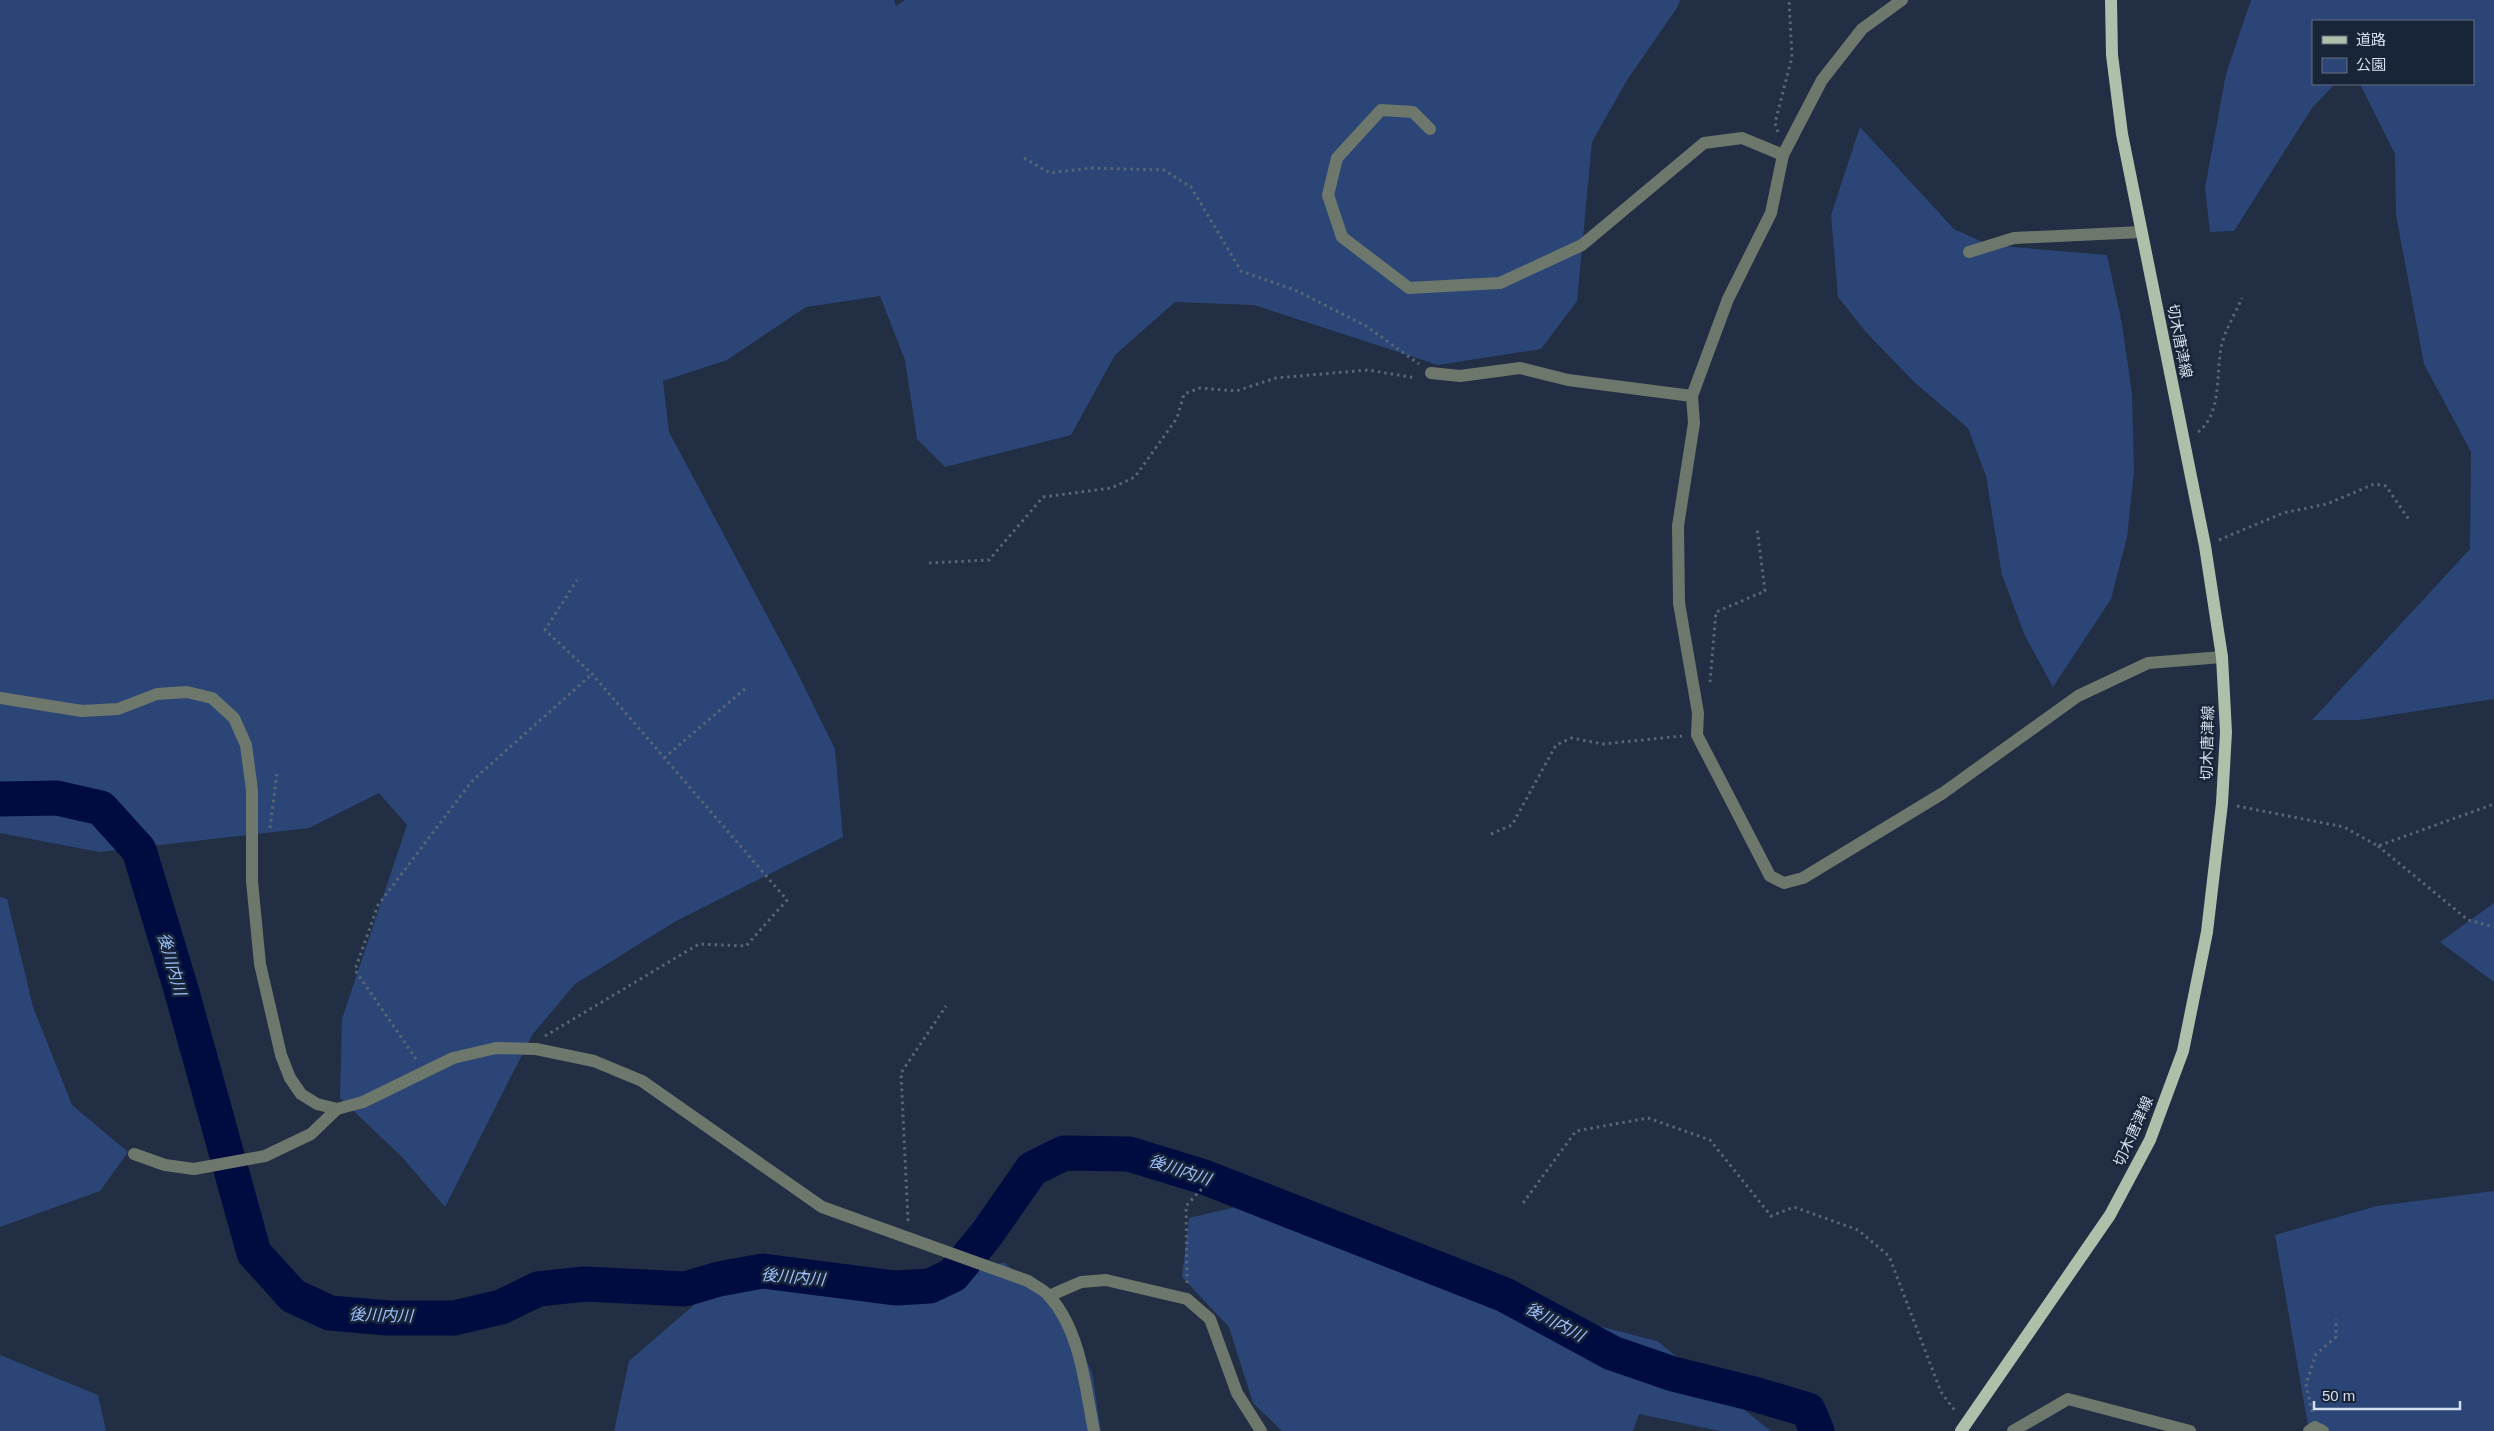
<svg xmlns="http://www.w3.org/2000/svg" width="2494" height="1431" viewBox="0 0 2494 1431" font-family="Helvetica,'Noto Sans JP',sans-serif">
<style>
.green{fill:#2b4676}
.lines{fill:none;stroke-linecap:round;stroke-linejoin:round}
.river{stroke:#000c40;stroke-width:35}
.path{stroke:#596577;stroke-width:3;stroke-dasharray:2.5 4;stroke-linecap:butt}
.minor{stroke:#6e776c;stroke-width:12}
.major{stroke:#afc0aa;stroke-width:12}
.labels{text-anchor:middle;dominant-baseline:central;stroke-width:5;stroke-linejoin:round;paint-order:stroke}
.street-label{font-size:15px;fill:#d6dfed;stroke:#182438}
.water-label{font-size:16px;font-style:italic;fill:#9fc2fe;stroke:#182438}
</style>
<rect width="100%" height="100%" fill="#212e43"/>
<g class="green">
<polygon points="0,0 894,0 896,6 905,0 1680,0 1677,8 1627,80 1592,142 1577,301 1541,349 1438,365 1254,305 1175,302 1115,355 1071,435 945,467 917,439 905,360 880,296 806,307 727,360 663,381 669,432 796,670 835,749 843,837 676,921 575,984 532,1035 445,1207 402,1157 340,1098 342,1019 407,825 379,793 309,828 99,852 0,833"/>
<polygon points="2251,0 2494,0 2494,699 2359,720 2312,720 2470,549 2471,452 2424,364 2396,215 2395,154 2360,84 2473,84 2473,21 2313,21 2313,84 2335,84 2312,108 2234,231 2210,232 2205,188 2226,74"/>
<polygon points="1860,127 1954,229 1989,245 2107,255 2122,324 2132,394 2134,472 2127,537 2111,599 2053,687 2025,636 2002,575 1986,476 1968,428 1914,382 1865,331 1838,297 1831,215"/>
<polygon points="0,897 7,899 33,1007 72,1105 128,1152 100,1191 0,1227"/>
<polygon points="2494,903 2494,982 2440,942"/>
<polygon points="2494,1191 2494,1431 2309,1431 2275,1235 2377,1206"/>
<polygon points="1240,1206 1423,1281 1657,1341 1771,1431 1720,1431 1639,1414 1633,1431 1282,1431 1253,1403 1229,1327 1182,1277 1189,1218"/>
<polygon points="1005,1263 1067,1317 1092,1373 1101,1431 614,1431 629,1361 717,1285"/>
<polygon points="0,1355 98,1395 106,1431 0,1431"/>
</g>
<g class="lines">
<polyline class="river" points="0,799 57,798 101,808 139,850 181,989 254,1253 293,1296 330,1313 388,1318 454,1318 501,1307 538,1289 585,1284 685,1289 719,1279 763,1271 895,1288 930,1286 953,1275 986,1235 1032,1169 1064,1153 1129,1154 1204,1177 1505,1295 1612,1353 1673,1374 1754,1394 1808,1410 1817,1431"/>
<g class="path">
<polyline points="1778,132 1775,123 1792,57 1789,0"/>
<polyline points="1024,158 1050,173 1090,168 1164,170 1191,187 1241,271 1295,290 1366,326 1419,364"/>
<path d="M2198,432C2222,414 2216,374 2221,348C2224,332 2235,314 2242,298"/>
<polyline points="2219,540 2283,513 2327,504 2374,484 2386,486 2410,521"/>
<polyline points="929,563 989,560 1043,497 1111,488 1135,477 1177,418 1184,394 1200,388 1236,391 1276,378 1368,370 1416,378"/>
<polyline points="1710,682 1716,612 1765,591 1757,528"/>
<polyline points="664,758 747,687"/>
<polyline points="2237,806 2344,827 2378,846 2494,804"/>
<polyline points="270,828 277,773"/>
<polyline points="1491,834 1512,825 1556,745 1571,738 1603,744 1682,736"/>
<polyline points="2378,846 2468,920 2494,927"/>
<polyline points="545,1036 699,944 746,946 787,900 592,674 545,630 577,580"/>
<polyline points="416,1059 355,970 378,905 472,781 592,674"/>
<polyline points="1523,1203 1576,1131 1648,1118 1710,1140 1771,1216 1794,1207 1858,1230 1889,1256 1941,1392 1956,1412"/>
<polyline points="908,1221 901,1073 946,1006"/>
<polyline points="1187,1283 1186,1206 1208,1182"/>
<polyline points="2312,1412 2306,1384 2316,1354 2336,1337 2336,1319"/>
</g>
<g class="minor">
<polyline points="1902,0 1862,29 1822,80 1783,155 1771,213 1728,299 1692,396 1694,423 1678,526 1679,603 1698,713 1697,735 1770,876 1784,883 1803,878 1943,793 2078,696 2148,663 2222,657"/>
<polyline points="1430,129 1413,112 1381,110 1337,158 1328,195 1342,237 1409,288 1500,283 1582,245 1704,143 1742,138 1783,155"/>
<polyline points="1969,252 2014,238 2141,232"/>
<polyline points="1431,373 1460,376 1520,368 1568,380 1692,396"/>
<path d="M0,698L82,711L118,709L157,694L187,692L212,698L234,718L246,745L252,790V881L260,964L281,1055L290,1078L301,1094L317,1104L337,1109L363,1102L453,1058L496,1048L536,1049L594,1061L642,1081L822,1207L1028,1281C1035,1286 1045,1290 1050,1297C1081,1332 1085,1387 1094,1431"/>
<polyline points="134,1154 165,1165 194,1169 265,1156 311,1134 337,1109"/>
<polyline points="1049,1296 1081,1282 1106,1280 1187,1299 1210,1319 1237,1393 1261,1431"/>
<polyline points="2013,1431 2068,1399 2190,1431"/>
<polyline points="2309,1431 2315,1427 2323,1431"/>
</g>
<polyline class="major" points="1961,1431 2110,1215 2150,1140 2183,1051 2207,932 2222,803 2226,732 2222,657 2205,546 2122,134 2112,55 2111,0"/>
</g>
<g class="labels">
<g class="street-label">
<text transform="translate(2180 341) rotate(79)">切木唐津線</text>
<text transform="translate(2207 743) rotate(-89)">切木唐津線</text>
<text transform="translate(2133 1131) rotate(-66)">切木唐津線</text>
</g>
<g class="water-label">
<text transform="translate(172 964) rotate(74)">後川内川</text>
<text transform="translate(1180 1170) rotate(18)">後川内川</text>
<text transform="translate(793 1277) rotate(5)">後川内川</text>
<text transform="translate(381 1315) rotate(2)">後川内川</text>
<text transform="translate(1555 1322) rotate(28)">後川内川</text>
</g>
</g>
<rect x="2312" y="20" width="162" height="65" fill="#182438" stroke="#646f80"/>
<rect x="2322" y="36" width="25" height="8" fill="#afc0aa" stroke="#646f80"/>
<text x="2356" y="45" font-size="15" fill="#d6dfed">道路</text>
<rect x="2322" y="58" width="25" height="15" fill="#2b4676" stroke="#646f80"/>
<text x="2356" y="70" font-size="15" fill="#d6dfed">公園</text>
<path d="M2314 1401v8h146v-8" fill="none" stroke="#d6dfed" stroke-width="2.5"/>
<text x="2322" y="1401" font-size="15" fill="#d6dfed" stroke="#182438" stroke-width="4" paint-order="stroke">50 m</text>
</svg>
